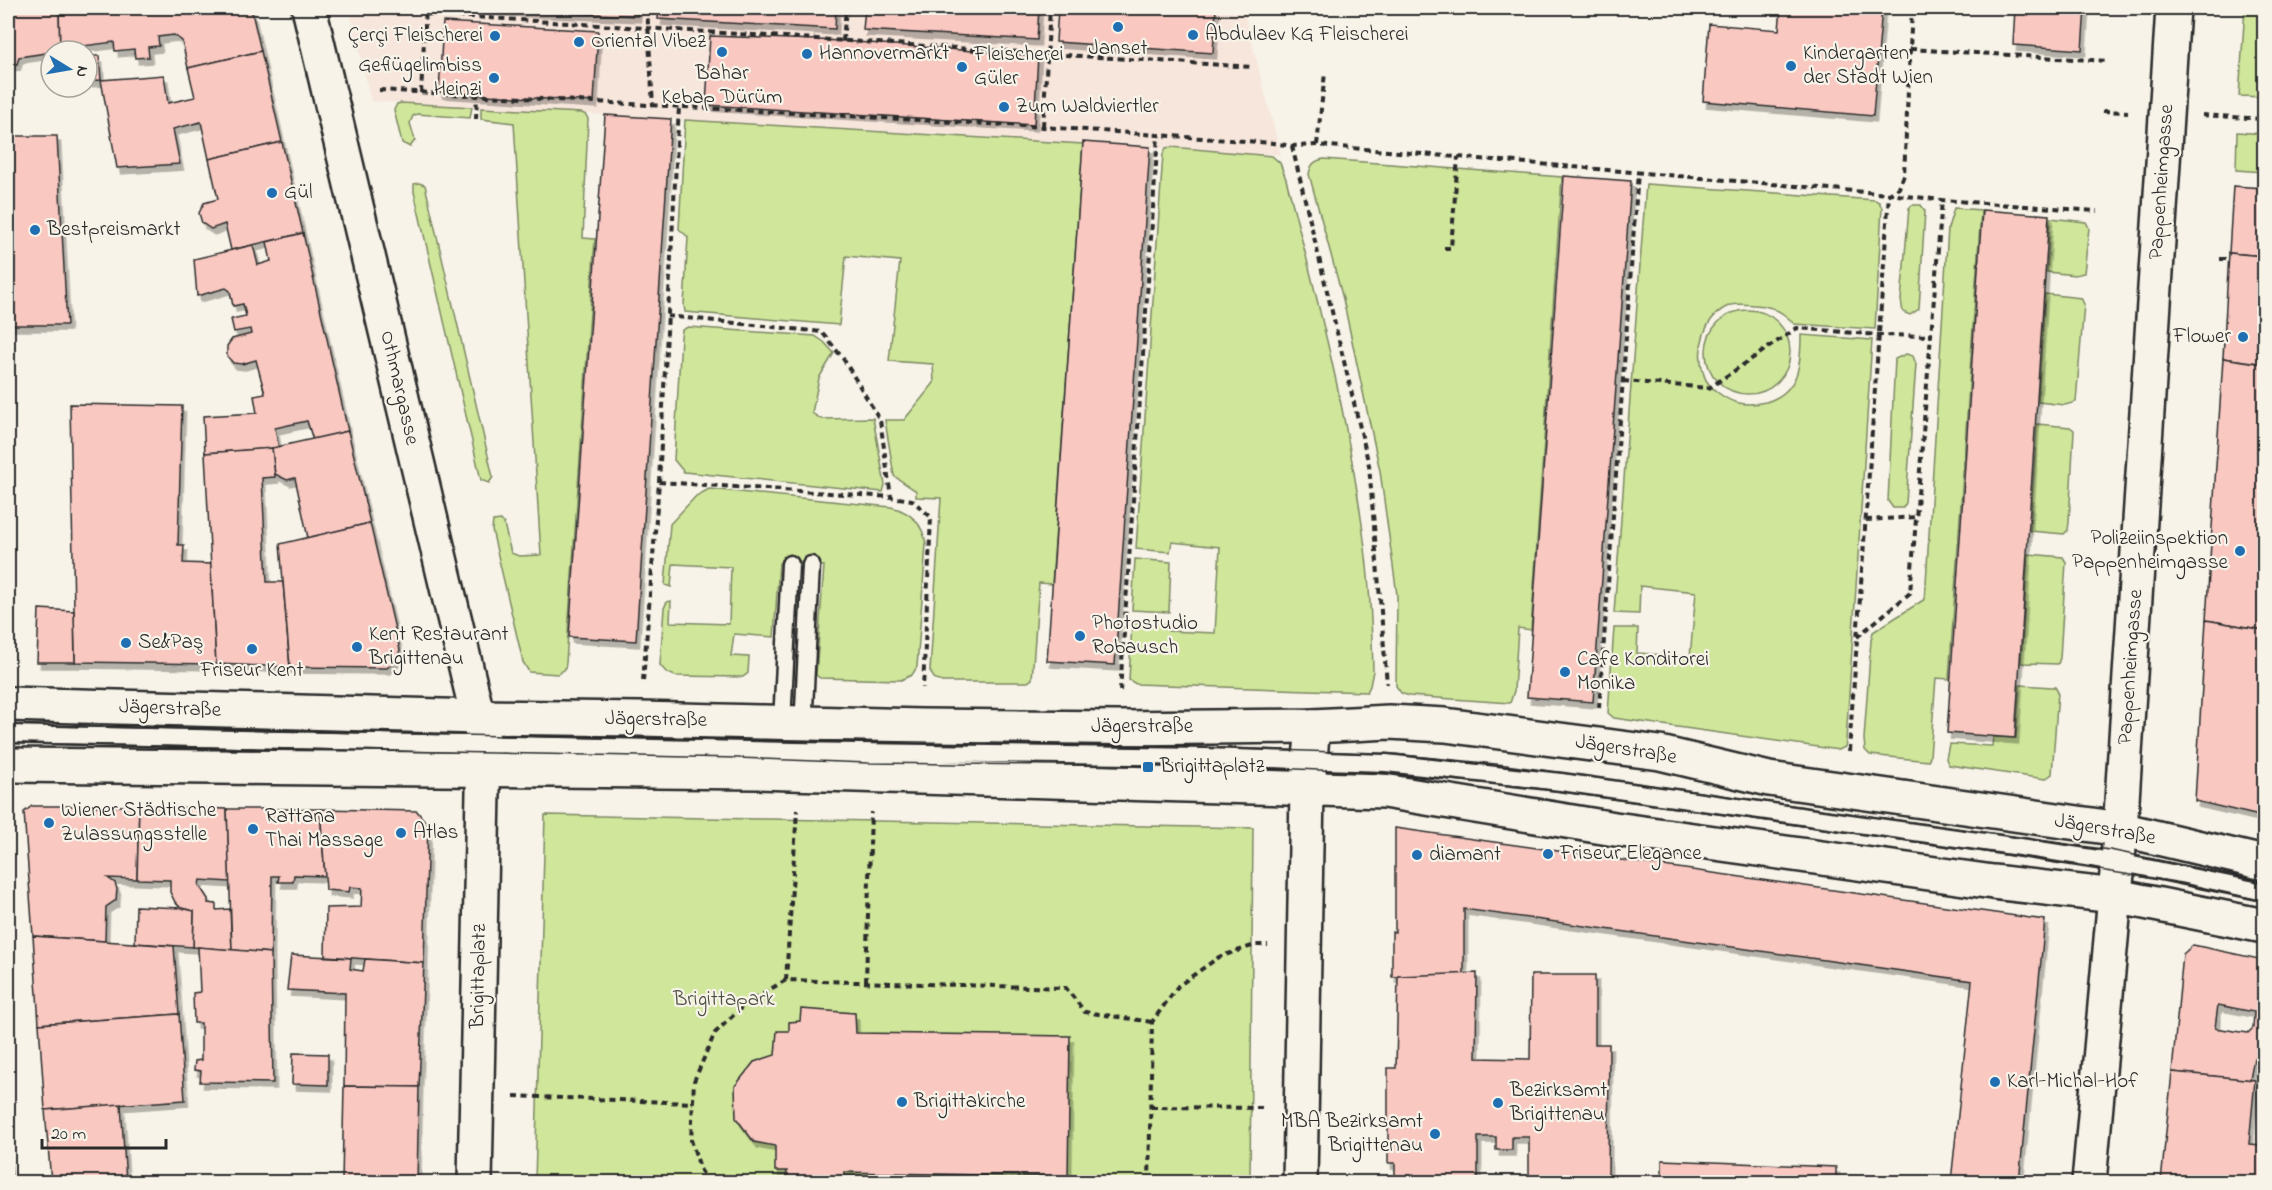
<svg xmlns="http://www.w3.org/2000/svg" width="2272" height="1190" viewBox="0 0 2272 1190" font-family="'Indie Flower',sans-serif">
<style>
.built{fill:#f7e6dc}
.green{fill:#cfe69b;stroke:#7d8863;stroke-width:1.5}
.building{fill:#f8c8c1;stroke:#2b2b2b;stroke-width:1.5;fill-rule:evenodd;filter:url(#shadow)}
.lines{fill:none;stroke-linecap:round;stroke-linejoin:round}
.lane-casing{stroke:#2b2b2b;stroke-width:21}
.street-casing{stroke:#2b2b2b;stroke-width:38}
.secondary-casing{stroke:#2b2b2b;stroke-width:38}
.path{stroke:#2b2b2b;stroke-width:4;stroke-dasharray:6 4.5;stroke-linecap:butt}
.lane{stroke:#f7f3e8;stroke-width:16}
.street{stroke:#f7f3e8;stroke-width:33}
.secondary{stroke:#f7f3e8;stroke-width:33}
.tram{stroke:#2b2b2b;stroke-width:1.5}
.poi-dot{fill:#1f6fb2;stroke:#f7f3e8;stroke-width:2}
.labels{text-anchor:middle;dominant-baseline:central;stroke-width:4.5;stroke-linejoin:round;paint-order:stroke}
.poi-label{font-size:21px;fill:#2b2b2b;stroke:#f7f3e8;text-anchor:start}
.street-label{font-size:21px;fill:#2b2b2b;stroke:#f7f3e8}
.park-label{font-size:21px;fill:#4c5041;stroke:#f7f3e8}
</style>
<defs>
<filter id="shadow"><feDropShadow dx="3.5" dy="6" stdDeviation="0" flood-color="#0004"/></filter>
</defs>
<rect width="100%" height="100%" fill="#f7f3e8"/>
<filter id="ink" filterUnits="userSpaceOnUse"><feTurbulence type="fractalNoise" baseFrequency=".0167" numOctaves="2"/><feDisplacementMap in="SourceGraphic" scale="12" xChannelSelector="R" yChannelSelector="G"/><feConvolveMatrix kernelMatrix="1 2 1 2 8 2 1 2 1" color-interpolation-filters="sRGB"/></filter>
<g filter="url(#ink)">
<polygon class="built" points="349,8 1243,8 1281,155 371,101"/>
<g class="green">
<polygon points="2245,8 2264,8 2264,97 2239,96"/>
<polygon points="401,103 472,107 470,118 417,114 413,116 410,123 415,140 410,147 402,143 394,110 397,104"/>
<polygon points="481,108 582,113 586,115 588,119 583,238 595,239 566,663 565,669 558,674 529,672 523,662 492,530 493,521 501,520 504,524 511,553 519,556 541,555 514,123 481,119"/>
<polygon points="685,120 1083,144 1052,584 1039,583 1032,679 1028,682 942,682 934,678 930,671 941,498 916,497 916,491 894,476 885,420 904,420 934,383 933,364 889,361 900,261 846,256 839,325 685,312 684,305 688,237 679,229"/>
<polygon points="2237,132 2264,134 2264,172 2236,170"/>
<path d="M1171,147L1272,156L1280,163L1286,179C1318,300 1350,423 1365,548C1370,589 1372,630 1373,671L1370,686L1367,692L1136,684L1129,680L1132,623L1169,624L1168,631L1215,633L1220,547L1172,542L1170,552L1136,549L1163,154L1166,148Z"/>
<path d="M1324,159L1562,177L1531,630L1518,628L1514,691L1510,703L1409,696L1401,693L1396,686L1397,595L1380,471L1343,299L1309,174C1311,164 1314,161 1324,159Z"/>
<polygon points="419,183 425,185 493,477 489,483 481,480 414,192 414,184"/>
<path d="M1646,184L1875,200L1879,202L1882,208L1875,329L1794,324C1783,311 1771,305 1754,305C1748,305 1738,303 1731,305C1704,315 1695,349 1704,375C1707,387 1727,401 1739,403C1747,405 1757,404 1766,402C1799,392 1801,365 1801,335L1872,340L1846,741L1845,747L1839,750L1614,718L1608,713L1614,628H1638L1637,653L1690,657L1696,592L1640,586L1639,614L1614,613Z"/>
<polygon points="1912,205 1921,205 1925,211 1919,309 1910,315 1903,312 1901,300 1909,208"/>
<polygon points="1954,208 1981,210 1949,679 1936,678 1930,756 1928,761 1870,755 1865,750 1864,739 1871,640 1873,632 1925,599 1948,228"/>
<polygon points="2050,218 2086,222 2089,228 2084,273 2075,275 2047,272"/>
<polygon points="2045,294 2081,298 2084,304 2076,402 2065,405 2038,402"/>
<circle cx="1748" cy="352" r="42"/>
<polygon points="688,327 815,336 824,342 834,353 819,378 812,413 821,419 873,418 885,485 883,492 684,472 674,460 681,337 682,330"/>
<polygon points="1906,354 1913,356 1916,364 1906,503 1903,508 1893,508 1888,501 1895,359"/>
<polygon points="2037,424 2070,427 2074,430 2069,522 2068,530 2064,534 2030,531"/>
<path d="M709,489L891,507C911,512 923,524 926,544L917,667L912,675L901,680L820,678L816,675L824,566L779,563L774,637L734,634L731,656L749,657L748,673L743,677L675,676L666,672L660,665L664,608L667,602L671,601L670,622L729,624L731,567L673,564L671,587L665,585L670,524L696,496Z"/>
<polygon points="2028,554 2063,557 2066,562 2060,658 2058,664 2021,663"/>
<polygon points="1135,559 1171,562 1169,612 1132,610"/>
<polygon points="2020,685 2052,687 2055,687 2058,692 2052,774 2045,779 1949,765 1946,759 1949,744 1992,746 1993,737 2016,738"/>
<polygon points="545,815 1253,828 1250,1182 535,1182"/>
</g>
<g class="building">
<polygon points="8,8 59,8 60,51 19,57 17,64 8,65"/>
<polygon points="59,8 251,8 261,51 188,68 182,41 174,35 158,37 159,46 148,47 149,57 135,58 134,49 115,51 114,42 60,49"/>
<polygon points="465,8 638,8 637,16"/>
<polygon points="659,8 836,8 835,29 658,19"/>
<polygon points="865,8 1039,8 1037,40 863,30"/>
<polygon points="1058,8 1216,8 1213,53 1056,42"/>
<polygon points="1781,8 1882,8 1873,116 1703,101 1709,24 1779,30"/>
<polygon points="2015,8 2085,8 2082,50 2013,45"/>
<polygon points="443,22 598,31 594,102 439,92"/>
<polygon points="710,36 843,41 1038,56 1034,125 706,105"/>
<polygon points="261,51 282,142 209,159 201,122 173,129 180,164 117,168 101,80 164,75 168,103 195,97 188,68"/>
<polygon points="87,56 99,56 101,80 87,81"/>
<polygon points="605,115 671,119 636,641 569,637"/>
<polygon points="8,136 57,136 67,325 8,325"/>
<polygon points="282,142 303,233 231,250 225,224 211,229 202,223 199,213 204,203 218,199 209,159"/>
<polygon points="1083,142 1150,147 1115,665 1047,661"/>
<polygon points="1564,176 1631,181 1593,702 1527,697"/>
<polygon points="2233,186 2264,188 2264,256 2229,253"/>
<polygon points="1982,210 2049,215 2015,738 1947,733"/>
<polygon points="303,233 348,431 313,440 307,421 275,428 279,448 205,453 203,416 257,413 254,396 265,394 256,360 242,364 233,363 227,356 227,346 232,339 251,334 250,329 234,332 231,319 246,316 243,304 233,306 230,291 226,288 197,296 194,259 253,245 258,265 271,261 267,242"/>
<polygon points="2229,253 2264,256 2264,364 2223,358"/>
<polygon points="2223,358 2264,364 2264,630 2206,620"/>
<polygon points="70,404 182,406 178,545 184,545 183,563 211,564 216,664 75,662"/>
<polygon points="348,431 370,523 308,538 295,478 287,480 275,474 272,448"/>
<polygon points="272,448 275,477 262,478 267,582 283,582 290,667 216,664 205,453"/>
<polygon points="370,523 400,650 397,659 387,668 290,667 280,544"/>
<polygon points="39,609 74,611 75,662 37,662"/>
<polygon points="2206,620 2264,630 2264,817 2195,801"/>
<polygon points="32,806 139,806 137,879 108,878 115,883 117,889 116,900 106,907 105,941 33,936 24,812"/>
<polygon points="139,806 227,809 230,882 200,880 199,885 208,899 208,903 216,904 216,910 230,909 232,950 193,947 194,911 181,908 175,902 170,892 170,880 137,879"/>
<polygon points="227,809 320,809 325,876 294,875 293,882 278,882 279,876 272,876 271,953 232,950"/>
<polygon points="320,809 417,811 428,825 424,963 325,956 326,908 361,907 362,888 350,887 349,892 326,890"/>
<polygon points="1395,828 2045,920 2019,1182 1951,1182 1972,981 1464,909 1464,974 1392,977 1392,932 1395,932"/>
<polygon points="136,906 181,908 194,911 193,947 135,943"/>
<polygon points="33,936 174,946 179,1014 39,1024"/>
<path d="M2193,945L2264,960V1058H2254L2250,1080L2172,1072L2183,954ZM2218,1005L2254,1012L2253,1028L2248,1033L2215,1028Z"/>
<polygon points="198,947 271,953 273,1083 200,1082 201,1071 194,1070 195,1061 201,1060 201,1023 194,1023 193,993 200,992"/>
<polygon points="291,955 351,958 350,969 363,971 365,959 424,963 419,1087 344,1086 345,993 287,990"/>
<path d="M1477,973L1476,1058L1530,1059L1531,975H1595V1044H1609L1608,1182H1395V1163H1388V1068H1396L1398,976ZM1478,1137H1496V1150H1512V1137H1529V1181L1478,1180Z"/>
<polygon points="801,1009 855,1013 856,1033 1070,1036 1068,1177 844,1172 843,1182 786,1181 787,1171 775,1171 775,1146 754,1142 736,1118 735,1086 754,1062 775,1055 777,1031 789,1031 789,1022 800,1021"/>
<polygon points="179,1014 185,1100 45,1110 39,1024"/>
<polygon points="293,1053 328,1054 328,1085 292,1084"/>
<polygon points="2172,1072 2255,1080 2249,1144 2264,1145 2264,1182 2161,1182"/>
<polygon points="344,1086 419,1087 417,1182 342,1182"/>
<polygon points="121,1104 126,1182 51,1182 45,1110"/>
<polygon points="1662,1160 1836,1167 1836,1182 1662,1182"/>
</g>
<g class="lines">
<g class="lane-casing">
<g id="lane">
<polyline points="782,723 790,564"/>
<polyline points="803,729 811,565"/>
<polyline points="8,734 793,751 1205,757 1386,763 1561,782 2020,847 2118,862 2264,892"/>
</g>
</g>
<g class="street-casing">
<g id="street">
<polyline points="309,8 484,743 475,1182"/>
<polyline points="1300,1182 1307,790 1313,726"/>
<polyline points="2089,1182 2118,862 2173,8"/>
</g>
</g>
<g class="secondary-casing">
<g id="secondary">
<polyline points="8,704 478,717 640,719 922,726 1118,728 1313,726 1389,722 1445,725 1660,753 1769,779 2120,829 2264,863"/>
<polyline points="8,765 757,772 1384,791 1615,829 1993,882 2115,896 2264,926"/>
</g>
</g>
<g class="path">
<polyline points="647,8 653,106"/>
<polyline points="426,14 1253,67"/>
<polyline points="843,41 846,8"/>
<polyline points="1910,49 2107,61"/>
<polyline points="379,90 1043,127 1273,143 1292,146 1317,145 1889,194 1942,200 2097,211"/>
<polyline points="421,93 426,8"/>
<polyline points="2103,111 2128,112"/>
<polyline points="2202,115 2264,119"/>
<polyline points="476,119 477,96"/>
<polyline points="1043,126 1050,8"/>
<polyline points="1317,145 1325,73"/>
<polyline points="1292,146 1369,465 1387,684"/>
<polyline points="1444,248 1451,248 1458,157"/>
<polyline points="2220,259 2229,259"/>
<polyline points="667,316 822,332 844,360 880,420 891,497 912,500 931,517 923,688"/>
<polyline points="1623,381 1709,388 1797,328 1879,335 1932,336"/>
<polyline points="659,482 891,497"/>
<polyline points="1866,520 1917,517"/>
<polyline points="1857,637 1910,593 1942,200"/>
<polyline points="643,681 659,482 679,107"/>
<polyline points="1120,691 1158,135"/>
<polyline points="1599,708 1638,172"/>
<polyline points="1849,751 1889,194 1899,188 1904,175 1912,8"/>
<polyline points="786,980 797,810"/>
<polyline points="866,982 871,812"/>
<polyline points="514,1096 693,1103"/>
<polyline points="1151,1107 1264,1108"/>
<polyline points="710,1182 701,1171 691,1140 694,1081 715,1033 745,1004 786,980 1066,988 1085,1012 1152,1022"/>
<polyline points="1149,1182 1152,1022 1178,986 1219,957 1255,945 1268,945"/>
</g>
<use href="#lane" class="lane"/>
<use href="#street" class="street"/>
<use href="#secondary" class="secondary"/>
<g class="tram">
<polyline points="8,725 555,737 1137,745 1393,754 1506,765 2110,850 2264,882"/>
<polyline points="8,743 738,758 868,763 1251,767 1364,772 1528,787 1979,851 2182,883 2264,901"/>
<polyline points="8,1123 12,1182"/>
</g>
</g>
</g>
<g class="poi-dot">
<circle cx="1118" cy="27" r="6"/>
<circle cx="1193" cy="35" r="6"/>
<circle cx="495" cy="36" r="6"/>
<circle cx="579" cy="42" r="6"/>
<circle cx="722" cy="52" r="6"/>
<circle cx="807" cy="54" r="6"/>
<circle cx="1791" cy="66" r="6"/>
<circle cx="962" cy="67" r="6"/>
<circle cx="494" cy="78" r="6"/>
<circle cx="1004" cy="107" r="6"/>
<circle cx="272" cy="193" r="6"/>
<circle cx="35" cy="230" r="6"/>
<circle cx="2243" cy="337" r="6"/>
<circle cx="2240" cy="551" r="6"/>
<circle cx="1080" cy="636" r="6"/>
<circle cx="126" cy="643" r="6"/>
<circle cx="357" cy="647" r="6"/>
<circle cx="252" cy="649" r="6"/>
<circle cx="1565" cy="672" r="6"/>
<rect x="1142" y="761" width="12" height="12" rx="3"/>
<circle cx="49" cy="823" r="6"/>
<circle cx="253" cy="829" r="6"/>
<circle cx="401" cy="833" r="6"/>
<circle cx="1548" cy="854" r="6"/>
<circle cx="1417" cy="855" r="6"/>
<circle cx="1995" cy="1082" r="6"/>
<circle cx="902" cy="1102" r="6"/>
<circle cx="1498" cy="1103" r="6"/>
<circle cx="1435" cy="1134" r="6"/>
</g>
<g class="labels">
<g class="poi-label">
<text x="1205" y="35">Abdulaev KG Fleischerei</text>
<text x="483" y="36" text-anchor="end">Çerçi Fleischerei</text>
<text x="591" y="42">Oriental Vibez</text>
<text x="1118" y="49" text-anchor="middle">Janset</text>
<text x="819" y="54">Hannovermarkt</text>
<text x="1803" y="54">Kindergarten<tspan x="1803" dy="24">der Stadt Wien</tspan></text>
<text x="974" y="55">Fleischerei<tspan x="974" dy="24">Güler</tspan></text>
<text x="482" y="66" text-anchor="end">Geflügelimbiss<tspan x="482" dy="24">Heinzi</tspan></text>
<text x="722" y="74" text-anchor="middle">Bahar<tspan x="722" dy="24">Kebap Dürüm</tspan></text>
<text x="1016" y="107">Zum Waldviertler</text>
<text x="284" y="193">Gül</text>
<text x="47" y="230">Bestpreismarkt</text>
<text x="2231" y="337" text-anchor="end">Flower</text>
<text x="2228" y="539" text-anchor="end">Polizeiinspektion<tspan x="2228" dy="24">Pappenheimgasse</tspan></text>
<text x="1092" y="624">Photostudio<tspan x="1092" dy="24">Robausch</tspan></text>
<text x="369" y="635">Kent Restaurant<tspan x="369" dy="24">Brigittenau</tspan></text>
<text x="138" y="643">Se&amp;Paş</text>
<text x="1577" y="660">Cafe Konditorei<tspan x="1577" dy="24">Monika</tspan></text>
<text x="252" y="671" text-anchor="middle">Friseur Kent</text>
<text x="1160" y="767">Brigittaplatz</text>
<text x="61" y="811">Wiener Städtische<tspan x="61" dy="24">Zulassungsstelle</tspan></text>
<text x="265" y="817">Rattana<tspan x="265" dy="24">Thai Massage</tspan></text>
<text x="413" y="833">Atlas</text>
<text x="1560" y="854">Friseur Elegance</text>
<text x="1429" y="855">diamant</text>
<text x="2007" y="1082">Karl-Michal-Hof</text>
<text x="1510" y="1091">Bezirksamt<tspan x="1510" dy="24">Brigittenau</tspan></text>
<text x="914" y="1102">Brigittakirche</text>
<text x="1423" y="1122" text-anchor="end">MBA Bezirksamt<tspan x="1423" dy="24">Brigittenau</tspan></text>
</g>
<g class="street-label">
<text transform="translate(2162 182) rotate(-86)">Pappenheimgasse</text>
<text transform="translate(399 388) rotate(77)">Othmargasse</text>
<text transform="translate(2131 667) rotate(-86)">Pappenheimgasse</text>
<text transform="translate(170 709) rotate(2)">Jägerstraße</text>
<text transform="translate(656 720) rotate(1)">Jägerstraße</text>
<text x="1142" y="727">Jägerstraße</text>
<text transform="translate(1626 750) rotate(9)">Jägerstraße</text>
<text transform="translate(2105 830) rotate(10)">Jägerstraße</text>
<text transform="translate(479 976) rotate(-89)">Brigittaplatz</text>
</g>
<g class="park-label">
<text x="724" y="1000">Brigittapark</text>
</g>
</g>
<rect width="2272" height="1190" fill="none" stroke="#f7f3e8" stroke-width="30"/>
<rect x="15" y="15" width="2242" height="1160" fill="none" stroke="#2b2b2b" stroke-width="2" filter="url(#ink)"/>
<g transform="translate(69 69) rotate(101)"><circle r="28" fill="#f7f3e8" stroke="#a5a39c" stroke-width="1.5"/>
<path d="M0-4.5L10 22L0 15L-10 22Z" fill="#1f6fb2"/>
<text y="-9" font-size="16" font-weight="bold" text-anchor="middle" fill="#2b2b2b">N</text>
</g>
<path d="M42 1139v9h124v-9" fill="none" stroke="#2b2b2b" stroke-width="3"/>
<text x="51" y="1139" font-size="18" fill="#2b2b2b" stroke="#f7f3e8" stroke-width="4.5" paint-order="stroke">20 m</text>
</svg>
